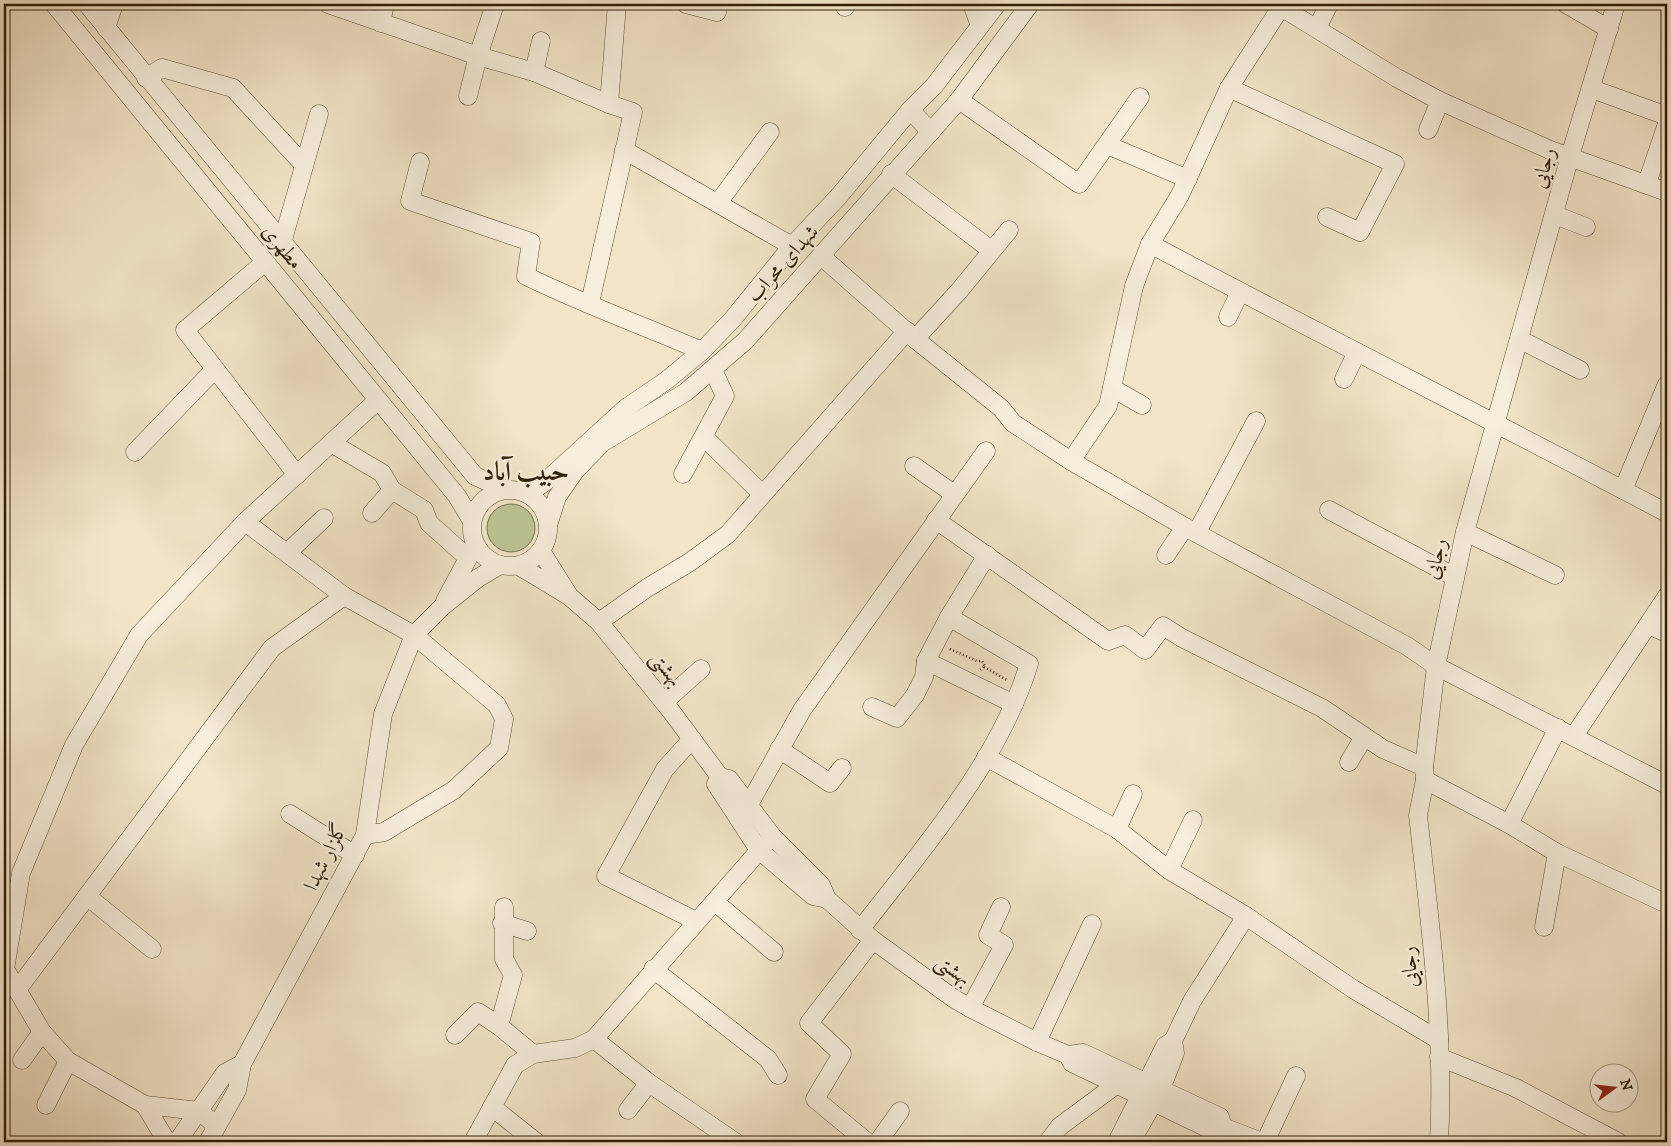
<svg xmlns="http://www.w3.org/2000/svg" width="1671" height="1146" viewBox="0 0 1671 1146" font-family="'IM FELL DW Pica',Amiri,serif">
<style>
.green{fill:#bcc494;stroke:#76714e}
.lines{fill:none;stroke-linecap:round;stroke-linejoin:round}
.minor-casing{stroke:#605037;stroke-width:19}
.path{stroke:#301e07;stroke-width:2.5;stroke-dasharray:1 2.5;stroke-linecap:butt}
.minor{stroke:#f6eddb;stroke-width:18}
.labels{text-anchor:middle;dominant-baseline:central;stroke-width:4.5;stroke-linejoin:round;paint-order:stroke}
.street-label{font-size:21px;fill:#301e07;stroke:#f6eddb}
.district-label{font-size:26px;font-weight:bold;fill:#301e07;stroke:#f6eddb}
</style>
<rect width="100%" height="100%" fill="#f1e4c8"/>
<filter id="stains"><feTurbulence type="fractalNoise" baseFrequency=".004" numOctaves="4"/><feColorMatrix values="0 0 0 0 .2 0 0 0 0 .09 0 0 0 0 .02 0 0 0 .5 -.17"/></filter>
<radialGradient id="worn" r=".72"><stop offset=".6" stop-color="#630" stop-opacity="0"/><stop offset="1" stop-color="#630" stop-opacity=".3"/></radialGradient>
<circle class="green" cx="511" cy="528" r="24"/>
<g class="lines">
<g class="minor-casing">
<g id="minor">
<polyline points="54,4 457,496 472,521"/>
<polyline points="87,4 475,476 504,489"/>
<polyline points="328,4 478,56 534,72 609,104 633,112 590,303"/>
<polyline points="686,4 717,12"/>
<polyline points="972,4 980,26"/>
<polyline points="1276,4 1397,78 1440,101 1550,150 1667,192"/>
<polyline points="1566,4 1609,29"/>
<polyline points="845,7 847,4"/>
<polyline points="381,23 385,4"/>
<polyline points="106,28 114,4"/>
<polyline points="1317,28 1329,4"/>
<polyline points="534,72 541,41"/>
<polyline points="146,78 162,68 233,88 304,165"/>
<polyline points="1229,88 1395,164 1360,232 1327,217"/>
<polyline points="1592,89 1667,116"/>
<polyline points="468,96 478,56 495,4"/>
<polyline points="959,100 1079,184 1140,97"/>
<polyline points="609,104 617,4"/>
<polyline points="910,110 931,132"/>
<polyline points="1428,130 1440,101"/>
<polyline points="1107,145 1188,179"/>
<polyline points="624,150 792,246"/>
<path d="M420,162L410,201L531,242L526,276C583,304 644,326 702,351"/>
<polyline points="891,174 991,250"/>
<polyline points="1647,183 1667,124"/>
<polyline points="718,203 770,132"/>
<polyline points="1555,215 1586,227"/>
<polyline points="282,243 319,114"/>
<path d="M1150,244C1321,335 1495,422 1667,513"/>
<polyline points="821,256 915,339 1001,408 1013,423 1071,461 1185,527 1407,646 1436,666 1667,785"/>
<polyline points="265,262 185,330 297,475"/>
<polyline points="1228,317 1240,292"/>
<polyline points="915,339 959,291 1009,230"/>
<polyline points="1519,339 1580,370"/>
<polyline points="1344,379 1357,352"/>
<polyline points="1112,388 1142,405"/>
<polyline points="704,437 762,494"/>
<polyline points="331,443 382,473 392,490 424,510 429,523 468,558"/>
<polyline points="135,452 215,369"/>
<polyline points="1071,461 1108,406 1134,286 1150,244 1180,195 1229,88 1281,7"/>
<polyline points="914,466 954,494"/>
<polyline points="683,474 725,396 713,370"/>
<circle cx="510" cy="528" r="38"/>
<polyline points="1623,490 1667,384"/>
<polyline points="528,494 545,482 626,408 667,380 702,351 732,320 792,246 839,196 910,110 934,86 997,4"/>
<polyline points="1329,510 1455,577"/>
<polyline points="372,513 392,490"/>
<polyline points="936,520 1108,641 1125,635 1145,650 1163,626 1182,638 1322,708 1383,749 1424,767"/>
<polyline points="245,522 344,596 414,635 497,705 504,719 499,748 454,790 384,832 365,835"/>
<polyline points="548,525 557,497 575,471 602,443 686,392 745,341 959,100 1030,4"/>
<polyline points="1197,532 1256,421"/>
<polyline points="1465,532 1555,575"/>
<polyline points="541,551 568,594"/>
<polyline points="287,553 324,518"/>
<polyline points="1166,555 1185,527"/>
<polyline points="519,566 569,596 599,622 671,711 720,777 729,779 772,836 821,885 827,899 873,940 953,998 970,1008 1037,1042 1068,1055 1083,1053 1220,1117 1223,1127"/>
<polyline points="445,601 473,549"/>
<polyline points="599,622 647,588 690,562 728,534 907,331"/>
<polyline points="1648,625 1667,633"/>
<polyline points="926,661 1014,704"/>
<polyline points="664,702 701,669"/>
<polyline points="872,707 897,718 915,695 924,677 926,661 949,617 987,555"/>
<polyline points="1574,736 1667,596"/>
<polyline points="692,739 665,769 606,876 696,921"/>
<polyline points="779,749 830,783 842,768"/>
<polyline points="986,757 1117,829 1169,870 1246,916 1353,989 1439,1040"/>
<polyline points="1349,762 1364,737"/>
<polyline points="720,777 716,784 759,850 813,896 827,899"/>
<polyline points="1425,780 1509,824 1557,853 1667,904"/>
<polyline points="748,806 802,710 986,451"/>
<polyline points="290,814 355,855"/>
<polyline points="1509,824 1558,728"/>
<polyline points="1117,829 1133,794"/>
<polyline points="1169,870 1193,820"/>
<polyline points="87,896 152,949"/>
<polyline points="715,902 774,952"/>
<polyline points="504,907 504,959 513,975 499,1026 533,1054"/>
<polyline points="502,923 527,931"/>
<polyline points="1544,927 1557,853"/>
<path d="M860,930C923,848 998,764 1029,664L949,617"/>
<polyline points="653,969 768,1059 778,1075"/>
<polyline points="17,990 272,648 344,596"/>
<polyline points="970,1008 1004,945 988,935 1001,907"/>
<polyline points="455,1035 478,1012 499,1026"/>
<polyline points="594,1039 649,1083 735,1142"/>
<polyline points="1037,1042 1092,924"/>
<polyline points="1068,1055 1072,1063 1205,1127 1223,1127 1262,1142"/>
<polyline points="1439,1057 1516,1088 1618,1142"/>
<polyline points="22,1060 42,1032"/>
<polyline points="46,1105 68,1061"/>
<polyline points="145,1105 68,1061 42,1032 5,969 21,873 74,745 139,635 245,522 378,400"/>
<polyline points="492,1107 536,1142"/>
<polyline points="628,1110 649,1083"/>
<polyline points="167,1142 145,1105 199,1111 217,1126"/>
<polyline points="177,1142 225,1073 242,1064"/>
<polyline points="208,1142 237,1090 242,1064 365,835 383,714 414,635 443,606 478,578 500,565"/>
<polyline points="473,1142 515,1065 533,1054 575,1048 594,1039 772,836"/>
<polyline points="867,1142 815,1099 842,1054 809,1023 873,940"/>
<polyline points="878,1142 900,1111"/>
<polyline points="1048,1142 1059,1127 1117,1084"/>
<polyline points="1117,1142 1165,1046 1173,1041"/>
<polyline points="1131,1142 1161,1089 1175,1053 1173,1041 1192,1001 1246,916"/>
<polyline points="1208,1142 1223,1127"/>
<polyline points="1265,1142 1296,1076"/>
<path d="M1439,1142C1445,1034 1430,923 1418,815L1425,780L1424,767L1436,666L1465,532L1570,156L1616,4"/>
</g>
</g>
<g class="path">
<polyline points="950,649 977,661 982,661 985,666 980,670"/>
<polyline points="984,667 1007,680"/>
</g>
<use href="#minor" class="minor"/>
</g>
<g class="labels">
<g class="street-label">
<text transform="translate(1544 168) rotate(-75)">رجایی</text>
<text transform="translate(282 247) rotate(51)">مطهری</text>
<text transform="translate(783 264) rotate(-48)">شهدای محراب</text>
<text transform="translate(1436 559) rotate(-77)">رجایی</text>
<text transform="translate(666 669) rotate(51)">بهشتی</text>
<text transform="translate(326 857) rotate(-64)">گلزار شهدا</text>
<text transform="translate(1410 967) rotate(-95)">رجایی</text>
<text transform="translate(953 970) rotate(35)">بهشتی</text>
</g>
<g class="district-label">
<text x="526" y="472">حبیب آباد</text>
</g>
</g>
<rect width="1671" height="1146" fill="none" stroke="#f1e4c8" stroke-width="20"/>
<rect x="5" y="5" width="1661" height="1136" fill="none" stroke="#301e07" stroke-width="2.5"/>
<rect x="10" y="10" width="1651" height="1126" fill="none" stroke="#301e07"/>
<g transform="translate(1614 1088) rotate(75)"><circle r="24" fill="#f6eddb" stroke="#a79a86"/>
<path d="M0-4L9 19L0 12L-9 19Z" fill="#8f2418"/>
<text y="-8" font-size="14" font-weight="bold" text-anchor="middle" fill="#301e07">N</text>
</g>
<rect width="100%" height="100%" filter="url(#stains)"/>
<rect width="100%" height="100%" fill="url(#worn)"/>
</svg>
